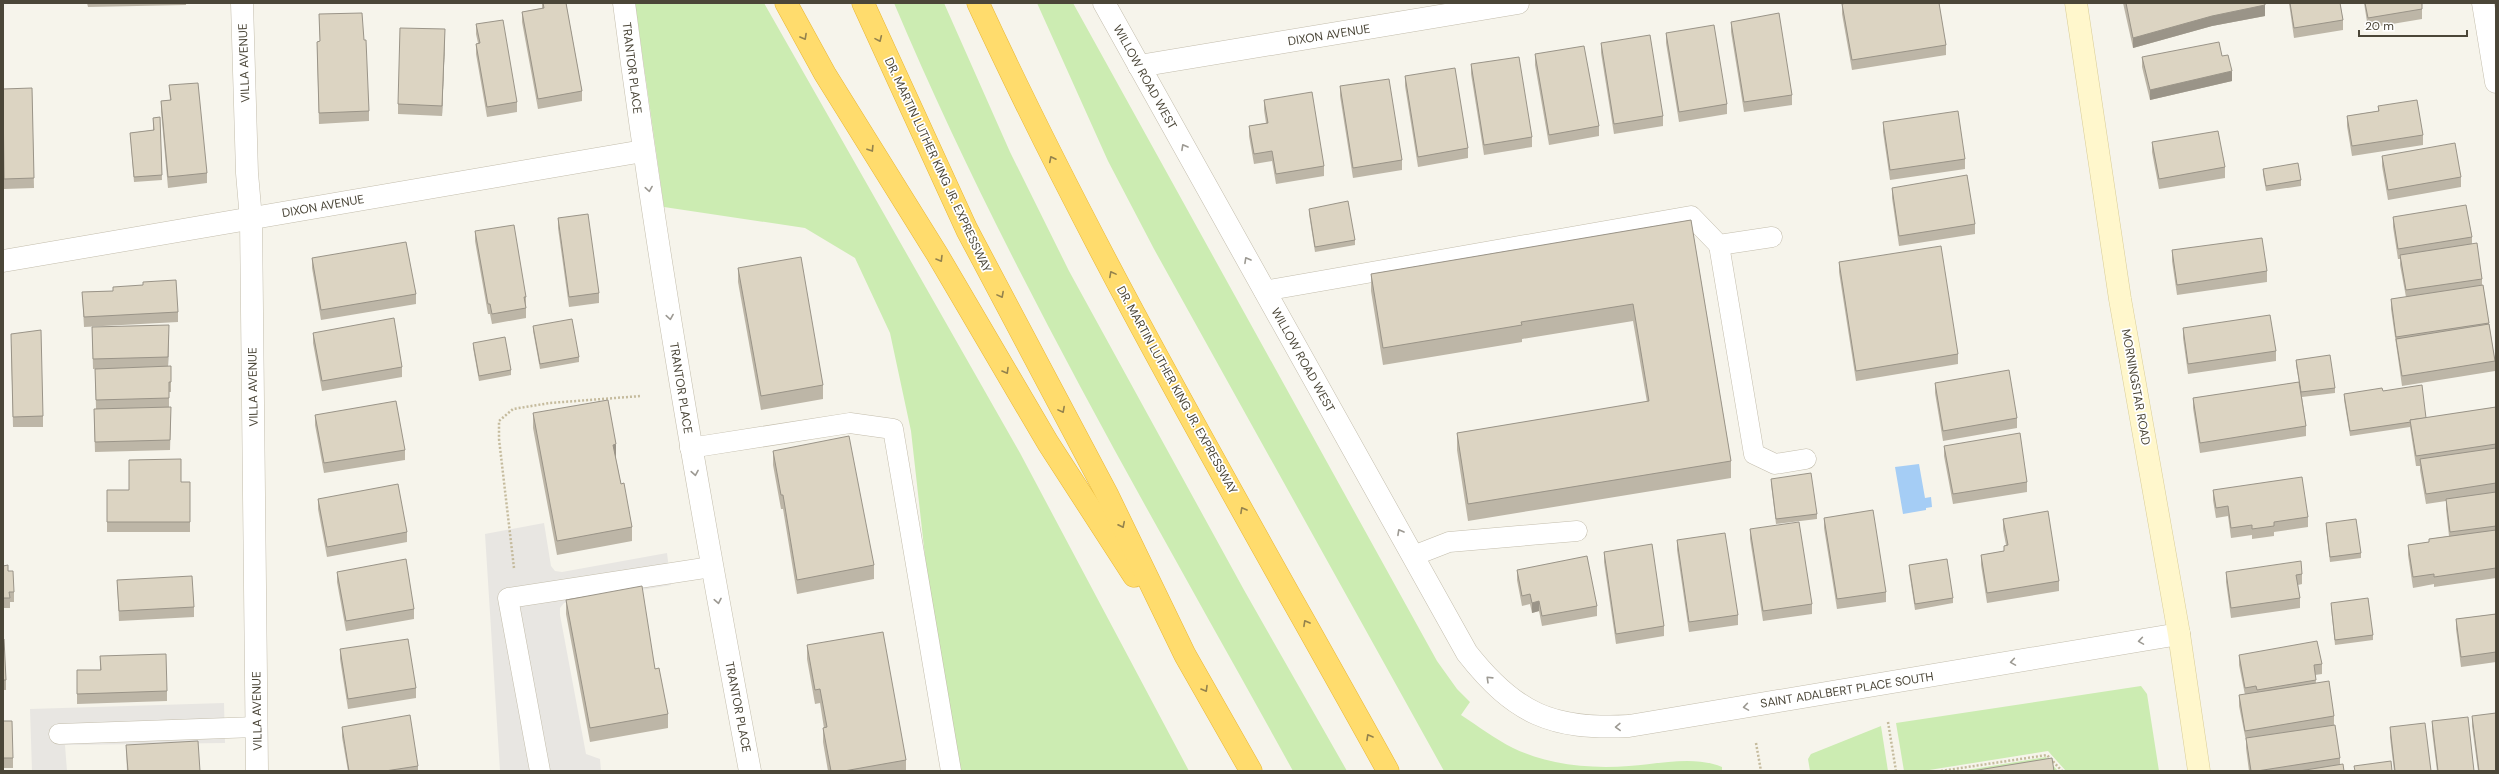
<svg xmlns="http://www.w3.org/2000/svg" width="2499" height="774" viewBox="0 0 2499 774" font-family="'DM Sans',sans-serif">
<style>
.green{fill:#ccecb2}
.parking{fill:#e8e6e2}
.water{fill:#a5cdf5}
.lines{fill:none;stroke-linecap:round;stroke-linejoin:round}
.service-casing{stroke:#c3bdac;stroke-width:21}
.minor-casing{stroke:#c3bdac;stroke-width:23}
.secondary-casing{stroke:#d9cd98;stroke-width:23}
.motorway-casing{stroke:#e8b634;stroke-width:23}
.path{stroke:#c5bb9d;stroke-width:2.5;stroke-dasharray:2 2;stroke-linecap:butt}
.service{stroke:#fff;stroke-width:20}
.minor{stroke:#fff;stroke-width:22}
.secondary{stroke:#fff7cc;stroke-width:22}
.motorway{stroke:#ffdc6d;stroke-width:22}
.wall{fill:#bdb6a7}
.shaded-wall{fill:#9a9488}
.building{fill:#dcd4c2;stroke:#9a9488}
.oneway{stroke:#93824d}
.oneway2{stroke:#9c9992}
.labels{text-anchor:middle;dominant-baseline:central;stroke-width:3.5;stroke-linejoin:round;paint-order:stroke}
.street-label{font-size:12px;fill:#4b4638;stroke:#fff}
</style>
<rect width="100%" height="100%" fill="#f6f4eb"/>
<g class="green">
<polygon points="635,3 764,3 1020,453 1189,771 949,771 911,431 890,333 855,258 805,228 664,207"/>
<path d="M894,3H944L1010,152L1069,271L1244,590L1347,771H1293C1154,519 1006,269 894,3Z"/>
<path d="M1037,3H1073L1437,661L1457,689L1470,702L1461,715C1478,726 1495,739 1513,748C1548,765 1590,769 1629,766C1659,764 1694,755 1722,767V771H1444L1154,249L1108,161Z"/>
<polygon points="2141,686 2147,694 2159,771 2066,771 2048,751 1923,771 1904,771 1896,723"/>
<polygon points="1881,726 1888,771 1810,771 1808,759 1811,754"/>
<polygon points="2046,757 2058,771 1961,771"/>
</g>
<g class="parking">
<polygon points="544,523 551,566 555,571 562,572 667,553 671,585 564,603 560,608 560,615 586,754 600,759 601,771 500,771 485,534"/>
<polygon points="224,703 225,743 65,745 67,771 32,771 30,709"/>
</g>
<polygon class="water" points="1919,464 1925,498 1931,497 1932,507 1926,508 1926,510 1903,514 1895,467"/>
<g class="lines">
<g class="service-casing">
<g id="service">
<polyline points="1719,245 1754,454 1775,464 1806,459"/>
<polyline points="1264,291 1691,216 1719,245 1772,237"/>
<polyline points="690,448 850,423 893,429 951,771"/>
<polyline points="1413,556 1449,542 1577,531"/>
<polyline points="59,734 257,727"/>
<polyline points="540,771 508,598 711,567"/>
</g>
</g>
<g class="minor-casing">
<g id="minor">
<polyline points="242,3 247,173 251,219 257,771"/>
<path d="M624,3C657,260 702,516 750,771"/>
<path d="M1104,3L1467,653C1515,714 1552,730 1629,726L2179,634"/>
<polyline points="2483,3 2496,82"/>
<polyline points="1139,66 1518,3"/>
<polyline points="3,261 643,151"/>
</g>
</g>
<g class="secondary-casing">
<polyline id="secondary" points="2076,3 2120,299 2179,634 2199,771"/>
</g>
<g class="motorway-casing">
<g id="motorway">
<polyline points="786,3 825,74 937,254 1048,443 1134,576"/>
<polyline points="863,3 967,230 1108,496 1185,655 1251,771"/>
<path d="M978,3C1100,267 1247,517 1388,771"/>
</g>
</g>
<g class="path">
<polyline points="514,568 499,439 499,421 513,409 550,403 641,396"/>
<polyline points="1888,722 1896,771"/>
<polyline points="1756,743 1761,771"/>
<polyline points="1941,771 2047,755 2062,771"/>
</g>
<use href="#service" class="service"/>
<use href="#minor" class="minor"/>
<use href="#secondary" class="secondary"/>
<use href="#motorway" class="motorway"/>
</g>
<g class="wall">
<polygon points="87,3 186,3 186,5 88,7"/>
<polygon points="542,3 566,3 582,91 582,101 538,109 522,22 522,12 542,8"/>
<polygon points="2123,3 2265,3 2265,16 2212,26 2133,48"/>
<polygon points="2289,3 2340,3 2343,20 2343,30 2294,38"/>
<polygon points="2364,3 2422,3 2422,19 2368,28"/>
<polygon points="1842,4 1946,45 1946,55 1852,70 1842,14"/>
<polygon points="319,14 369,111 369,121 319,124 317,52 317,42 320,41"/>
<polygon points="1731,22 1792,95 1792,105 1744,112 1731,32"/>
<polygon points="476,24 517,102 517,112 487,117 476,54 476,44 478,43 476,34"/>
<polygon points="1666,33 1727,104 1727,114 1679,122 1666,43"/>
<polygon points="445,40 442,116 398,114 398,104"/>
<polygon points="1601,43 1663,116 1663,126 1614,134 1601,53"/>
<polygon points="1535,54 1599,126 1599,136 1549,145 1535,65"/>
<polygon points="2222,56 2232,81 2150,100 2142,67 2142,57"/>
<polygon points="1471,64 1532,137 1532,147 1484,155 1471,74"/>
<polygon points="1405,76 1468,148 1468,158 1418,167 1405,86"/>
<polygon points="169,85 207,173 207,183 168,188 161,111 161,101 170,100"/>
<polygon points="1340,86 1402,160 1402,170 1353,178 1340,96"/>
<polygon points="32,88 34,188 4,189 3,137"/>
<polygon points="1264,100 1324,166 1324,176 1276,184 1272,161 1254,164 1249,136 1249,126 1266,123 1264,110"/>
<polygon points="2378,106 2423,135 2423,145 2352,156 2347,126 2347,116 2378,111"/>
<polygon points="160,117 162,180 134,182 130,133 153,130 153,118"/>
<polygon points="1883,122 1965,159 1965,169 1890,180 1883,132"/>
<polygon points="2152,142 2225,167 2225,178 2159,189 2152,152"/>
<polygon points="2382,156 2461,177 2461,187 2388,200 2382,166"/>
<polygon points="2263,169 2301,180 2301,186 2266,191 2263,174"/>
<polygon points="1892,188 1975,224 1975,234 1899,246 1892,198"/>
<polygon points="1309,209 1355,240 1355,245 1315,252 1309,214"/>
<polygon points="2393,217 2472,237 2472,244 2482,279 2482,285 2483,285 2495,361 2495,371 2402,386 2391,309 2391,299 2406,297 2400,265 2400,259 2398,259 2393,227"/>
<polygon points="558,218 599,293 599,303 569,307 558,228"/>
<polygon points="1691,220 1731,461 1731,478 1468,521 1457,450 1457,433 1647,402 1633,321 1522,339 1522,342 1383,365 1371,291 1371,274"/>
<polygon points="475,231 526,297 526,318 492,324 490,314 488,314 475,241"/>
<polygon points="2172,250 2267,271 2267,282 2177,295 2172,261"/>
<polygon points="312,258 416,294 416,304 321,320 312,268"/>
<polygon points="1839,262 1958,354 1958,364 1856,381 1839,272"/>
<polygon points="738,268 823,385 823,399 761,410 738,282"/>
<polygon points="143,282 178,312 178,322 84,327 82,292 113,291 143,285"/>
<polygon points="533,326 579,357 579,362 540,369 533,331"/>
<polygon points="92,327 169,335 168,366 171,382 171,392 169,392 169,407 171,417 170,450 95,452 94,419 94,409 96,409 95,369 93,369"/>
<polygon points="2183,328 2276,351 2276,361 2188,374 2183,338"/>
<polygon points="313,333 402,367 402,377 322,391 313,343"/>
<polygon points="473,343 511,370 511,375 479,381 473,348"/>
<polygon points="11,344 43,416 43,427 13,427"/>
<polygon points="2296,360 2335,388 2335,393 2302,397 2306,426 2306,436 2200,453 2193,408 2193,398 2299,382 2296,365"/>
<polygon points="1935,383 2017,418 2017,428 1943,441 1935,393"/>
<polygon points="2383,391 2426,418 2496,407 2496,578 2434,587 2434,584 2413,588 2408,555 2408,545 2429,542 2429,539 2449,536 2446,509 2446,501 2426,504 2420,470 2420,466 2416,466 2410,427 2350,436 2344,400 2344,394"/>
<polygon points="533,413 616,459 621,484 632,527 632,541 557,555 533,428"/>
<polygon points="315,415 405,450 405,460 324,473 315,425"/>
<polygon points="1944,446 2027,482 2027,492 1953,504 1944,456"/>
<polygon points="773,451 874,565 874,579 797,594 783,509 781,509 773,465"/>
<polygon points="1771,479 1817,514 1817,519 1776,524 1771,484"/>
<polygon points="181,482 190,482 190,532 107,532 107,490 129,490"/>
<polygon points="2213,490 2308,517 2308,527 2274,532 2274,536 2252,539 2252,535 2231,538 2228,516 2216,518 2213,500"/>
<polygon points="318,499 407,532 407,542 327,557 318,509"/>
<polygon points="1824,518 1886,592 1886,602 1837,609 1824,528"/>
<polygon points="2003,519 2059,581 2059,591 1987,603 1981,565 1981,555 2004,551 2004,546 2006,545 2003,529"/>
<polygon points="2326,523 2361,553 2361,558 2330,562 2326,529"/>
<polygon points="1750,529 1812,604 1812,614 1763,621 1750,539"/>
<polygon points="1677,540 1738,615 1738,625 1689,632 1677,550"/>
<polygon points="1604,552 1664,626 1664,636 1616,644 1604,562"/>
<polygon points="1909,565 1953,598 1953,603 1915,610 1909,571"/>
<polygon points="3,566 8,571 14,592 14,602 10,602 10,608 3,608"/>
<polygon points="1517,570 1597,606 1597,616 1542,626 1539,611 1532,613 1530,604 1522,606 1517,580"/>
<polygon points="337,572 414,609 414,619 346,631 337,582"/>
<polygon points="2226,572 2302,574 2302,584 2298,585 2300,598 2300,608 2231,618 2226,582"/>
<polygon points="117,580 194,607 194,617 119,621"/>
<polygon points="566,600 655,669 668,714 668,728 590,742 566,614"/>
<polygon points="2331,603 2373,635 2373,640 2335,645 2331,608"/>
<polygon points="2496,614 2496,662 2461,667 2456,629 2456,619"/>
<polygon points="3,639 6,680 6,690 3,690"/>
<polygon points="807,645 906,760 906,771 828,771 823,742 823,728 824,728 820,703 815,704 807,659"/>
<polygon points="340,649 416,688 416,698 348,709 340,659"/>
<polygon points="2239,655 2322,664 2322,674 2315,675 2316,683 2334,716 2334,725 2340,758 2340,765 2344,771 2249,771 2246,748 2246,741 2239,706 2239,695 2245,695 2239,665"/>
<polygon points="100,656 167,691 167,701 77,704 77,670 100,670"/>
<polygon points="2472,716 2496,771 2478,771 2472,726"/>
<polygon points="3,721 13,758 13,768 3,768"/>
<polygon points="2432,721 2474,771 2437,771 2432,731"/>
<polygon points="342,727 418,766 418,771 348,771 342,737"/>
<polygon points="2390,727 2431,771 2394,771 2390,737"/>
<polygon points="126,745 200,771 127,771"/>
</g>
<g class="shaded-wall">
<polygon points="2265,5 2265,16 2212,26 2133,48 2133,38 2212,16"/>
<polygon points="445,29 445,40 442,116 442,106"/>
<polygon points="2232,71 2232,81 2150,100 2150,90"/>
<polygon points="169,325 169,335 168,367 168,357"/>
<polygon points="616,444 616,459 613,459 613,445"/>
<polygon points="1539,601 1539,611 1532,613 1532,603"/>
</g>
<g class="building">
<polygon points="543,3 566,3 582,91 538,99 522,12 544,8"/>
<polygon points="1847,3 1939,3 1946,45 1852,60 1842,4"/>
<polygon points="2126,3 2265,3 2265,5 2212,16 2133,38"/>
<polygon points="2290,3 2340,3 2343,20 2294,28"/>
<polygon points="2365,3 2422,3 2422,9 2368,18"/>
<polygon points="362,13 364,40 366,40 369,111 319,113 317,42 320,41 319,14"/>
<polygon points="1779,13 1792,95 1744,102 1731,22"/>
<polygon points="503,20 517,102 487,107 476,44 480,43 476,24"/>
<polygon points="1714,25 1727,104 1679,112 1666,33"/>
<polygon points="400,28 445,29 442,106 398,104"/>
<polygon points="1650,35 1663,116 1614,124 1601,43"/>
<polygon points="2219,42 2222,56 2228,55 2232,71 2150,90 2142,57"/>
<polygon points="1584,46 1599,126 1549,135 1535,54"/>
<polygon points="1519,57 1532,137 1484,145 1471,64"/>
<polygon points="1455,68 1468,148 1418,157 1405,76"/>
<polygon points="1389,79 1402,160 1353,168 1340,86"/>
<polygon points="198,83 207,173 168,177 161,101 171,100 169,85"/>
<polygon points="32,88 34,178 4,179 3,89"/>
<polygon points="1312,92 1324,166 1276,174 1272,151 1254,154 1249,126 1268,123 1264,100"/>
<polygon points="2417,100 2423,135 2352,146 2347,116 2379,111 2378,106"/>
<polygon points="1958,111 1965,159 1890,170 1883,122"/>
<polygon points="160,117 162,175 134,177 130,133 154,130 153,118"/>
<polygon points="2218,131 2225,167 2159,179 2152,142"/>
<polygon points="2455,143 2461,177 2388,190 2382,156"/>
<polygon points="2298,163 2301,180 2266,186 2263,169"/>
<polygon points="1967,175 1975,224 1899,236 1892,188"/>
<polygon points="1348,201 1355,240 1315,247 1309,209"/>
<polygon points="2466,205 2472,237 2398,249 2393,217"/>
<polygon points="588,214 599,293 569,297 558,218"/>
<polygon points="1691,220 1731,461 1468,504 1457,433 1649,401 1633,304 1521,322 1522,325 1383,348 1371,274"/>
<polygon points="514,225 526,297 524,297 526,308 492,314 490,304 488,304 475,231"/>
<polygon points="2262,238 2267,271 2177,285 2172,250"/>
<polygon points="406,242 416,294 321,310 312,258"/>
<polygon points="2477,243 2482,279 2406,290 2400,255"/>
<polygon points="1941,246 1958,354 1856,371 1839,262"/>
<polygon points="801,257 823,385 761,396 738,268"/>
<polygon points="176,280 178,312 84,317 82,292 113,291 113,287 143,285 143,282"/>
<polygon points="2483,285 2489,323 2396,337 2391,299"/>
<polygon points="2270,315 2276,351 2188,364 2183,328"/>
<polygon points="394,318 402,367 322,381 313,333"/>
<polygon points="572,319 579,357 540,364 533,326"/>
<polygon points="2489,324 2495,361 2402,376 2396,339"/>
<polygon points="169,325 168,357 93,359 92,327"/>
<polygon points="41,330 43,416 13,417 11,334"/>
<polygon points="505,337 511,370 479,376 473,343"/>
<polygon points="2330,355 2335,388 2301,392 2296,360"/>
<polygon points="171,366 171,382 169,382 169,398 96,400 95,369"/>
<polygon points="2009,370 2017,418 1943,431 1935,383"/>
<polygon points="2299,382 2306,426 2200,443 2193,398"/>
<polygon points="2422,385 2426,418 2410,420 2411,422 2350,431 2344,394 2382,388 2383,391"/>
<polygon points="608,400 616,444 613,445 621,484 624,483 632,527 557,541 533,413"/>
<polygon points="396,401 405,450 324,463 315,415"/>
<polygon points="171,407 170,440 95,442 94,409"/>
<polygon points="2496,407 2496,444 2416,456 2410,420"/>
<polygon points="2020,433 2027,482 1953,494 1944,446"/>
<polygon points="849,436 874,565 797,580 783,495 781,495 773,451"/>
<polygon points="2496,448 2496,483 2426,494 2420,459"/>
<polygon points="181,459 181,482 190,482 190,522 107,522 107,490 129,490 129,460"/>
<polygon points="1811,473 1817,514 1776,519 1771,479"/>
<polygon points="2302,477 2308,517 2274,522 2274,526 2252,529 2252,525 2231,528 2228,506 2216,508 2213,490"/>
<polygon points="398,484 407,532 327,547 318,499"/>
<polygon points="2496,492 2496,526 2450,532 2446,499"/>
<polygon points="1873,510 1886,592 1837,599 1824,518"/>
<polygon points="2048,511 2059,581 1987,593 1981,555 2004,551 2004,546 2008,545 2003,519"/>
<polygon points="2356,519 2361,553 2330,557 2326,523"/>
<polygon points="1799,522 1812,604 1763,611 1750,529"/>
<polygon points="2496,530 2496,568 2434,577 2434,574 2413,577 2408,545 2429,542 2429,539"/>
<polygon points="1725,533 1738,615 1689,622 1677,540"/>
<polygon points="1652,544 1664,626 1616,634 1604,552"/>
<polygon points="1587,556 1597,606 1542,616 1539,601 1532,603 1530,594 1522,596 1517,570"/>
<polygon points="406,559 414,609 346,621 337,572"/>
<polygon points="1947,559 1953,598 1915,604 1909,565"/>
<polygon points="2301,561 2302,574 2296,575 2300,598 2231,608 2226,572"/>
<polygon points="8,565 8,571 13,571 14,592 9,592 10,598 3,598 3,566"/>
<polygon points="192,576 194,607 119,611 117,580"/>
<polygon points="642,586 655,669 659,668 668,714 590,728 566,600"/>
<polygon points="2368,598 2373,635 2335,640 2331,603"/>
<polygon points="2496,614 2496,652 2461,657 2456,619"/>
<polygon points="883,632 906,760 844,771 831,771 823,728 827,727 820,689 815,690 807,645"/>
<polygon points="3,639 4,639 6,680 3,680"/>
<polygon points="408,639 416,688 348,699 340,649"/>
<polygon points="2317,641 2322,664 2314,665 2316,680 2257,690 2256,686 2245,688 2239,655"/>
<polygon points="166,654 167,691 77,694 77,670 101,670 100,656"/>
<polygon points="2329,681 2334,716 2245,731 2239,695"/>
<polygon points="2496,713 2496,771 2479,771 2472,716"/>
<polygon points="410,715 418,766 385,771 349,771 342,727"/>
<polygon points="2468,717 2474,771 2438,771 2432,721"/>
<polygon points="3,721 12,721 13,758 3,758"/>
<polygon points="2425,723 2431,771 2395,771 2390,727"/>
<polygon points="2335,725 2340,758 2257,771 2251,771 2246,738"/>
<polygon points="198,741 200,771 128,771 126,745"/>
<polygon points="2052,758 2054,771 1972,771"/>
<polygon points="2391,761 2392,771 2355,771 2354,766"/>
<polygon points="2343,764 2344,771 2299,771"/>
</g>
<defs><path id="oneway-chevron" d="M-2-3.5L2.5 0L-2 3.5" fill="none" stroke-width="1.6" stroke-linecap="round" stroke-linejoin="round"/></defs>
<g class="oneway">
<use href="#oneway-chevron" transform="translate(804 37) rotate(61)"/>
<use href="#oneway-chevron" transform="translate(879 39) rotate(66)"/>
<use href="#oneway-chevron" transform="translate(871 149) rotate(58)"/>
<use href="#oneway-chevron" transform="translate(1052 159) rotate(-117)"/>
<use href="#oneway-chevron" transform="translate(940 259) rotate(59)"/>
<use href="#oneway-chevron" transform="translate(1112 274) rotate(-118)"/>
<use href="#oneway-chevron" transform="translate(1001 295) rotate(62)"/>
<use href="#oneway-chevron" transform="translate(1006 371) rotate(60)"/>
<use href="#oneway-chevron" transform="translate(1062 410) rotate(62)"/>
<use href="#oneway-chevron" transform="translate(1243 510) rotate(-119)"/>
<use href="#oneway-chevron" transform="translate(1122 525) rotate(64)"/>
<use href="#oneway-chevron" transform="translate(1306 623) rotate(-119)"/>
<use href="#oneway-chevron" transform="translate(1205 689) rotate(60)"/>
<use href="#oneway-chevron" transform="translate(1369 737) rotate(-119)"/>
</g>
<g class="oneway2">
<use href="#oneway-chevron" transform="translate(1184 147) rotate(-119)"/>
<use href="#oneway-chevron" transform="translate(649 189) rotate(81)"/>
<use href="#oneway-chevron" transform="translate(1247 260) rotate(-119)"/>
<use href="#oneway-chevron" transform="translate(670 317) rotate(81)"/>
<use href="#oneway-chevron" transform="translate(695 473) rotate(80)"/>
<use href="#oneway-chevron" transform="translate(1400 532) rotate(-119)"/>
<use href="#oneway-chevron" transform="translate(718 601) rotate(79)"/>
<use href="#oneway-chevron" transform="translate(2141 641) rotate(171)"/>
<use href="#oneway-chevron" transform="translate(2013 662) rotate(171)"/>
<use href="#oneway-chevron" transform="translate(1489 679) rotate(-136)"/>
<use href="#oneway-chevron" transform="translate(1746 707) rotate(171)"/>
<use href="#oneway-chevron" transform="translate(1618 727) rotate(178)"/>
</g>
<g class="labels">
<g class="street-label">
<text transform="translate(1329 35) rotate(-9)">DIXON AVENUE</text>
<text transform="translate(244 63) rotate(-92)">VILLA AVENUE</text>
<text transform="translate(632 68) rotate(83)">TRANTOR PLACE</text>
<text transform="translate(1145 77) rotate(61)">WILLOW ROAD WEST</text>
<text transform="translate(938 165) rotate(65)">DR. MARTIN LUTHER KING JR. EXPRESSWAY</text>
<text transform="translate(323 206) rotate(-10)">DIXON AVENUE</text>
<text transform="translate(1303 360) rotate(61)">WILLOW ROAD WEST</text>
<text transform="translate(253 387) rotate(-91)">VILLA AVENUE</text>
<text transform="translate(2136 387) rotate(80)">MORNINGSTAR ROAD</text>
<text transform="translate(681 388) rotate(81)">TRANTOR PLACE</text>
<text transform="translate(1177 390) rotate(61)">DR. MARTIN LUTHER KING JR. EXPRESSWAY</text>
<text transform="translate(1847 690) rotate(-9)">SAINT ADALBERT PLACE SOUTH</text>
<text transform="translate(738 707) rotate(79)">TRANTOR PLACE</text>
<text transform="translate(257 711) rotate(-91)">VILLA AVENUE</text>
</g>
</g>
<rect width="2499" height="774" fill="none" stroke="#4b4638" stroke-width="8"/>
<path d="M2359 30v6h108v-6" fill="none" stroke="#4b4638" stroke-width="2"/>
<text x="2365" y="30" font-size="12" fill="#4b4638" stroke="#ffffff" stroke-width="3" paint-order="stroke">20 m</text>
</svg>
